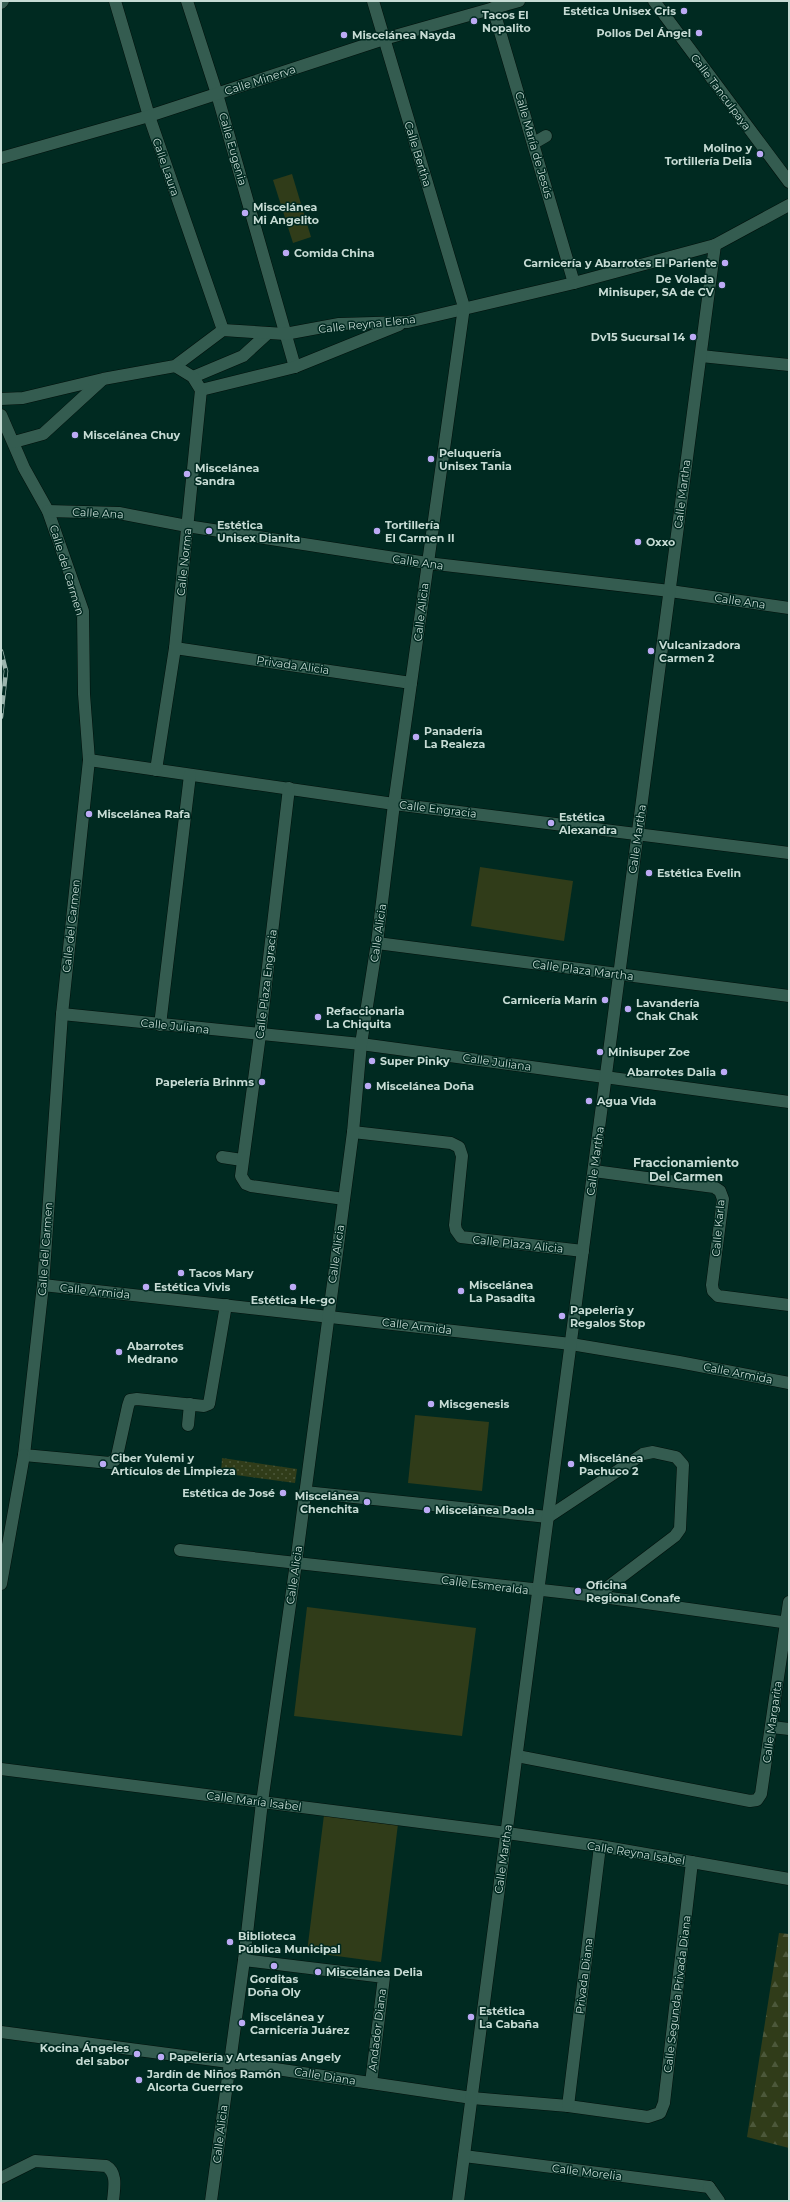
<svg xmlns="http://www.w3.org/2000/svg" width="790" height="2202" viewBox="0 0 790 2202" font-family="Montserrat,sans-serif">
<style>
.forest{fill:url(#forest-firs)}
.park{fill:#303c19}
.garden{fill:url(#garden-dots)}
.lines{fill:none;stroke-linecap:round;stroke-linejoin:round}
.pedestrian-casing{stroke:#00100b;stroke-width:13}
.minor-casing{stroke:#00100b;stroke-width:13}
.tertiary-casing{stroke:#00100b;stroke-width:13}
.pedestrian{stroke:#345c50;stroke-width:12}
.minor{stroke:#345c50;stroke-width:12}
.tertiary{stroke:#345c50;stroke-width:12}
.rail-casing{stroke:#9bb5ad;stroke-width:4.5}
.rail{stroke:#002a21;stroke-width:3;stroke-dasharray:9;stroke-linecap:butt}
.poi-dot{fill:#bcaaf5;stroke:#002a21;stroke-width:1.5}
.labels{text-anchor:middle;dominant-baseline:central;stroke-width:3;stroke-linejoin:round;paint-order:stroke}
.poi-label{font-size:11px;font-weight:bold;fill:#c6dbd4;stroke:#002a21;text-anchor:start}
.street-label{font-size:11px;fill:#c6dbd4;stroke:#002a21}
.neighbourhood-label{font-size:12px;font-weight:bold;fill:#c6dbd4;stroke:#002a21}
</style>
<defs>
<pattern id="forest-firs" width="22" height="20" patternUnits="userSpaceOnUse"><rect width="22" height="20" fill="#303c19"/><path d="M5 1l3.5 6h-7zM16 11l3.5 6h-7z" fill="#4c583a"/></pattern>
<pattern id="garden-dots" width="8" height="8" patternUnits="userSpaceOnUse"><rect width="8" height="8" fill="#303c19"/><path d="M2 2h.1M6 6h.1" fill="none" stroke="#4c583a" stroke-width="1.8" stroke-linecap="round"/></pattern>
</defs>
<rect width="100%" height="100%" fill="#002a21"/>
<polygon class="forest" points="779,1933 789,1934 789,2148 747,2137"/>
<g class="park">
<polygon points="292,174 311,237 293,243 273,180"/>
<polygon points="480,867 573,881 564,941 471,926"/>
<polygon points="415,1415 489,1422 482,1491 408,1483"/>
<polygon points="307,1607 476,1628 462,1736 294,1716"/>
<polygon points="324,1815 398,1824 381,1962 307,1952"/>
</g>
<polygon class="garden" points="222,1458 297,1469 295,1483 221,1473"/>
<g class="lines">
<g class="pedestrian-casing">
<g id="pedestrian">
<polyline points="534,143 546,136"/>
<polyline points="222,1157 242,1160"/>
<polyline points="188,1425 190,1404"/>
</g>
</g>
<g class="minor-casing">
<g id="minor">
<polyline points="115,1 149,116 223,330"/>
<polyline points="187,1 217,94 295,367"/>
<polyline points="1,3 3,1"/>
<polyline points="493,8 574,283"/>
<polyline points="1,158 149,116 384,39 519,1"/>
<polyline points="701,356 789,365"/>
<polyline points="193,377 243,356 268,333"/>
<polyline points="201,390 295,367 399,325"/>
<polyline points="1,399 23,398 103,379 175,366 223,330 285,334 339,324 408,322 574,283 715,245 789,205"/>
<polyline points="1,415 24,468 48,511 83,611 84,694 89,760 62,1014 43,1285 24,1455 110,1463 115,1460 117,1456 128,1406 130,1400 137,1399 204,1406 209,1404 226,1305"/>
<polyline points="14,442 43,434 102,380"/>
<polyline points="48,511 119,513 187,526 427,563 670,591 789,608"/>
<polyline points="175,648 411,683"/>
<polyline points="89,760 394,804 789,853"/>
<polyline points="156,770 175,648 201,390 193,377 175,366"/>
<polyline points="289,788 260,1035 241,1176 246,1184 251,1186 344,1199"/>
<polyline points="377,943 789,996"/>
<polyline points="62,1014 361,1044 789,1102"/>
<polyline points="160,1025 190,775"/>
<polyline points="353,1132 451,1143 459,1147 462,1156 455,1225 456,1230 461,1237 583,1251"/>
<polyline points="594,1171 714,1187 720,1191 723,1199 712,1285 713,1291 718,1296 789,1305"/>
<polyline points="43,1285 571,1344 679,1362 789,1383"/>
<polyline points="305,1492 548,1517 643,1454 653,1452 676,1457 683,1465 680,1529 675,1536 596,1596"/>
<polyline points="180,1550 596,1596 789,1623"/>
<polyline points="1,1584 24,1455"/>
<polyline points="772,1727 789,1729"/>
<polyline points="517,1756 750,1801 757,1800 761,1794 789,1602"/>
<polyline points="1,1769 507,1833 600,1846 789,1879"/>
<polyline points="244,1960 384,1977 371,2083"/>
<polyline points="1,2032 229,2062 472,2098 568,2106 648,2117 660,2113 664,2103 692,1862"/>
<polyline points="568,2106 600,1846"/>
<polyline points="464,2156 709,2187"/>
<path d="M1,2178L35,2161L106,2166C118,2173 114,2189 113,2201"/>
<polyline points="709,2187 719,2201"/>
<polyline points="211,2201 244,1960 262,1802 296,1563 353,1132 361,1044 377,943 394,804 464,307 373,1"/>
<polyline points="458,2201 715,245"/>
</g>
</g>
<g class="tertiary-casing">
<polyline id="tertiary" points="654,1 789,182"/>
</g>
<use href="#pedestrian" class="pedestrian"/>
<use href="#minor" class="minor"/>
<use href="#tertiary" class="tertiary"/>
<g class="rail-casing">
<polyline id="rail" points="1,651 6,671 1,717"/>
</g>
<use href="#rail" class="rail"/>
</g>
<g class="poi-dot">
<circle cx="684" cy="11" r="4"/>
<circle cx="474" cy="21" r="4"/>
<circle cx="699" cy="33" r="4"/>
<circle cx="344" cy="35" r="4"/>
<circle cx="760" cy="154" r="4"/>
<circle cx="245" cy="213" r="4"/>
<circle cx="286" cy="253" r="4"/>
<circle cx="725" cy="263" r="4"/>
<circle cx="722" cy="285" r="4"/>
<circle cx="693" cy="337" r="4"/>
<circle cx="75" cy="435" r="4"/>
<circle cx="431" cy="459" r="4"/>
<circle cx="187" cy="474" r="4"/>
<circle cx="209" cy="531" r="4"/>
<circle cx="377" cy="531" r="4"/>
<circle cx="638" cy="542" r="4"/>
<circle cx="651" cy="651" r="4"/>
<circle cx="416" cy="737" r="4"/>
<circle cx="89" cy="814" r="4"/>
<circle cx="551" cy="823" r="4"/>
<circle cx="649" cy="873" r="4"/>
<circle cx="605" cy="1000" r="4"/>
<circle cx="628" cy="1009" r="4"/>
<circle cx="318" cy="1017" r="4"/>
<circle cx="600" cy="1052" r="4"/>
<circle cx="372" cy="1061" r="4"/>
<circle cx="724" cy="1072" r="4"/>
<circle cx="262" cy="1082" r="4"/>
<circle cx="368" cy="1086" r="4"/>
<circle cx="589" cy="1101" r="4"/>
<circle cx="181" cy="1273" r="4"/>
<circle cx="146" cy="1287" r="4"/>
<circle cx="293" cy="1287" r="4"/>
<circle cx="461" cy="1291" r="4"/>
<circle cx="562" cy="1316" r="4"/>
<circle cx="119" cy="1352" r="4"/>
<circle cx="431" cy="1404" r="4"/>
<circle cx="103" cy="1464" r="4"/>
<circle cx="571" cy="1464" r="4"/>
<circle cx="283" cy="1493" r="4"/>
<circle cx="367" cy="1502" r="4"/>
<circle cx="427" cy="1510" r="4"/>
<circle cx="578" cy="1591" r="4"/>
<circle cx="230" cy="1942" r="4"/>
<circle cx="274" cy="1966" r="4"/>
<circle cx="318" cy="1972" r="4"/>
<circle cx="471" cy="2017" r="4"/>
<circle cx="242" cy="2023" r="4"/>
<circle cx="137" cy="2054" r="4"/>
<circle cx="161" cy="2057" r="4"/>
<circle cx="139" cy="2080" r="4"/>
</g>
<g class="labels">
<g class="poi-label">
<text x="676" y="11" text-anchor="end">Estética Unisex Cris</text>
<text x="482" y="15">Tacos El<tspan x="482" dy="13">Nopalito</tspan></text>
<text x="691" y="33" text-anchor="end">Pollos Del Ángel</text>
<text x="352" y="35">Miscelánea Nayda</text>
<text x="752" y="148" text-anchor="end">Molino y<tspan x="752" dy="13">Tortillería Delia</tspan></text>
<text x="253" y="207">Miscelánea<tspan x="253" dy="13">Mi Angelito</tspan></text>
<text x="294" y="253">Comida China</text>
<text x="717" y="263" text-anchor="end">Carnicería y Abarrotes El Pariente</text>
<text x="714" y="279" text-anchor="end">De Volada<tspan x="714" dy="13">Minisuper, SA de CV</tspan></text>
<text x="685" y="337" text-anchor="end">Dv15 Sucursal 14</text>
<text x="83" y="435">Miscelánea Chuy</text>
<text x="439" y="453">Peluquería<tspan x="439" dy="13">Unisex Tania</tspan></text>
<text x="195" y="468">Miscelánea<tspan x="195" dy="13">Sandra</tspan></text>
<text x="217" y="525">Estética<tspan x="217" dy="13">Unisex Dianita</tspan></text>
<text x="385" y="525">Tortillería<tspan x="385" dy="13">El Carmen II</tspan></text>
<text x="646" y="542">Oxxo</text>
<text x="659" y="645">Vulcanizadora<tspan x="659" dy="13">Carmen 2</tspan></text>
<text x="424" y="731">Panadería<tspan x="424" dy="13">La Realeza</tspan></text>
<text x="97" y="814">Miscelánea Rafa</text>
<text x="559" y="817">Estética<tspan x="559" dy="13">Alexandra</tspan></text>
<text x="657" y="873">Estética Evelin</text>
<text x="597" y="1000" text-anchor="end">Carnicería Marín</text>
<text x="636" y="1003">Lavandería<tspan x="636" dy="13">Chak Chak</tspan></text>
<text x="326" y="1011">Refaccionaria<tspan x="326" dy="13">La Chiquita</tspan></text>
<text x="608" y="1052">Minisuper Zoe</text>
<text x="380" y="1061">Super Pinky</text>
<text x="716" y="1072" text-anchor="end">Abarrotes Dalia</text>
<text x="254" y="1082" text-anchor="end">Papelería Brinms</text>
<text x="376" y="1086">Miscelánea Doña</text>
<text x="597" y="1101">Agua Vida</text>
<text x="189" y="1273">Tacos Mary</text>
<text x="469" y="1285">Miscelánea<tspan x="469" dy="13">La Pasadita</tspan></text>
<text x="154" y="1287">Estética Vivis</text>
<text x="293" y="1300" text-anchor="middle">Estética He-go</text>
<text x="570" y="1310">Papelería y<tspan x="570" dy="13">Regalos Stop</tspan></text>
<text x="127" y="1346">Abarrotes<tspan x="127" dy="13">Medrano</tspan></text>
<text x="439" y="1404">Miscgenesis</text>
<text x="111" y="1458">Ciber Yulemi y<tspan x="111" dy="13">Artículos de Limpieza</tspan></text>
<text x="579" y="1458">Miscelánea<tspan x="579" dy="13">Pachuco 2</tspan></text>
<text x="275" y="1493" text-anchor="end">Estética de José</text>
<text x="359" y="1496" text-anchor="end">Miscelánea<tspan x="359" dy="13">Chenchita</tspan></text>
<text x="435" y="1510">Miscelánea Paola</text>
<text x="586" y="1585">Oficina<tspan x="586" dy="13">Regional Conafe</tspan></text>
<text x="238" y="1936">Biblioteca<tspan x="238" dy="13">Pública Municipal</tspan></text>
<text x="326" y="1972">Miscelánea Delia</text>
<text x="274" y="1979" text-anchor="middle">Gorditas<tspan x="274" dy="13">Doña Oly</tspan></text>
<text x="479" y="2011">Estética<tspan x="479" dy="13">La Cabaña</tspan></text>
<text x="250" y="2017">Miscelánea y<tspan x="250" dy="13">Carnicería Juárez</tspan></text>
<text x="129" y="2048" text-anchor="end">Kocina Ángeles<tspan x="129" dy="13">del sabor</tspan></text>
<text x="169" y="2057">Papelería y Artesanías Angely</text>
<text x="147" y="2074">Jardín de Niños Ramón<tspan x="147" dy="13">Alcorta Guerrero</tspan></text>
</g>
<g class="street-label">
<text transform="translate(260 80) rotate(-18)">Calle Minerva</text>
<text transform="translate(721 92) rotate(53)">Calle Tanculpaya</text>
<text transform="translate(534 145) rotate(74)">Calle María de Jesús</text>
<text transform="translate(233 149) rotate(74)">Calle Eugenia</text>
<text transform="translate(418 154) rotate(73)">Calle Bertha</text>
<text transform="translate(166 167) rotate(71)">Calle Laura</text>
<text transform="translate(367 324) rotate(-6)">Calle Reyna Elena</text>
<text transform="translate(682 494) rotate(-83)">Calle Martha</text>
<text transform="translate(98 513) rotate(3)">Calle Ana</text>
<text transform="translate(184 562) rotate(-84)">Calle Norma</text>
<text transform="translate(418 562) rotate(8)">Calle Ana</text>
<text transform="translate(67 570) rotate(73)">Calle del Carmen</text>
<text transform="translate(740 601) rotate(8)">Calle Ana</text>
<text transform="translate(421 612) rotate(-83)">Calle Alicia</text>
<text transform="translate(293 665) rotate(8)">Privada Alicia</text>
<text transform="translate(438 809) rotate(7)">Calle Engracia</text>
<text transform="translate(637 839) rotate(-82)">Calle Martha</text>
<text transform="translate(71 926) rotate(-84)">Calle del Carmen</text>
<text transform="translate(378 933) rotate(-82)">Calle Alicia</text>
<text transform="translate(583 970) rotate(7)">Calle Plaza Martha</text>
<text transform="translate(266 984) rotate(-83)">Calle Plaza Engracia</text>
<text transform="translate(175 1026) rotate(6)">Calle Juliana</text>
<text transform="translate(497 1062) rotate(8)">Calle Juliana</text>
<text transform="translate(595 1161) rotate(-82)">Calle Martha</text>
<text transform="translate(718 1228) rotate(-85)">Calle Karla</text>
<text transform="translate(518 1244) rotate(6)">Calle Plaza Alicia</text>
<text transform="translate(45 1249) rotate(-86)">Calle del Carmen</text>
<text transform="translate(336 1254) rotate(-82)">Calle Alicia</text>
<text transform="translate(95 1291) rotate(6)">Calle Armida</text>
<text transform="translate(417 1326) rotate(7)">Calle Armida</text>
<text transform="translate(738 1373) rotate(11)">Calle Armida</text>
<text transform="translate(294 1575) rotate(-82)">Calle Alicia</text>
<text transform="translate(485 1585) rotate(7)">Calle Esmeralda</text>
<text transform="translate(772 1722) rotate(-82)">Calle Margarita</text>
<text transform="translate(254 1801) rotate(7)">Calle María Isabel</text>
<text transform="translate(636 1853) rotate(9)">Calle Reyna Isabel</text>
<text transform="translate(503 1859) rotate(-82)">Calle Martha</text>
<text transform="translate(584 1976) rotate(-83)">Privada Diana</text>
<text transform="translate(677 1994) rotate(-83)">Calle Segunda Privada Diana</text>
<text transform="translate(377 2030) rotate(-83)">Andador Diana</text>
<text transform="translate(325 2076) rotate(9)">Calle Diana</text>
<text transform="translate(220 2134) rotate(-83)">Calle Alicia</text>
<text transform="translate(587 2172) rotate(7)">Calle Morelia</text>
</g>
<g class="neighbourhood-label">
<text x="686" y="1162">Fraccionamiento<tspan x="686" dy="14">Del Carmen</tspan></text>
</g>
</g>
<rect width="790" height="2202" fill="none" stroke="#c6dbd4" stroke-width="4"/>
</svg>
